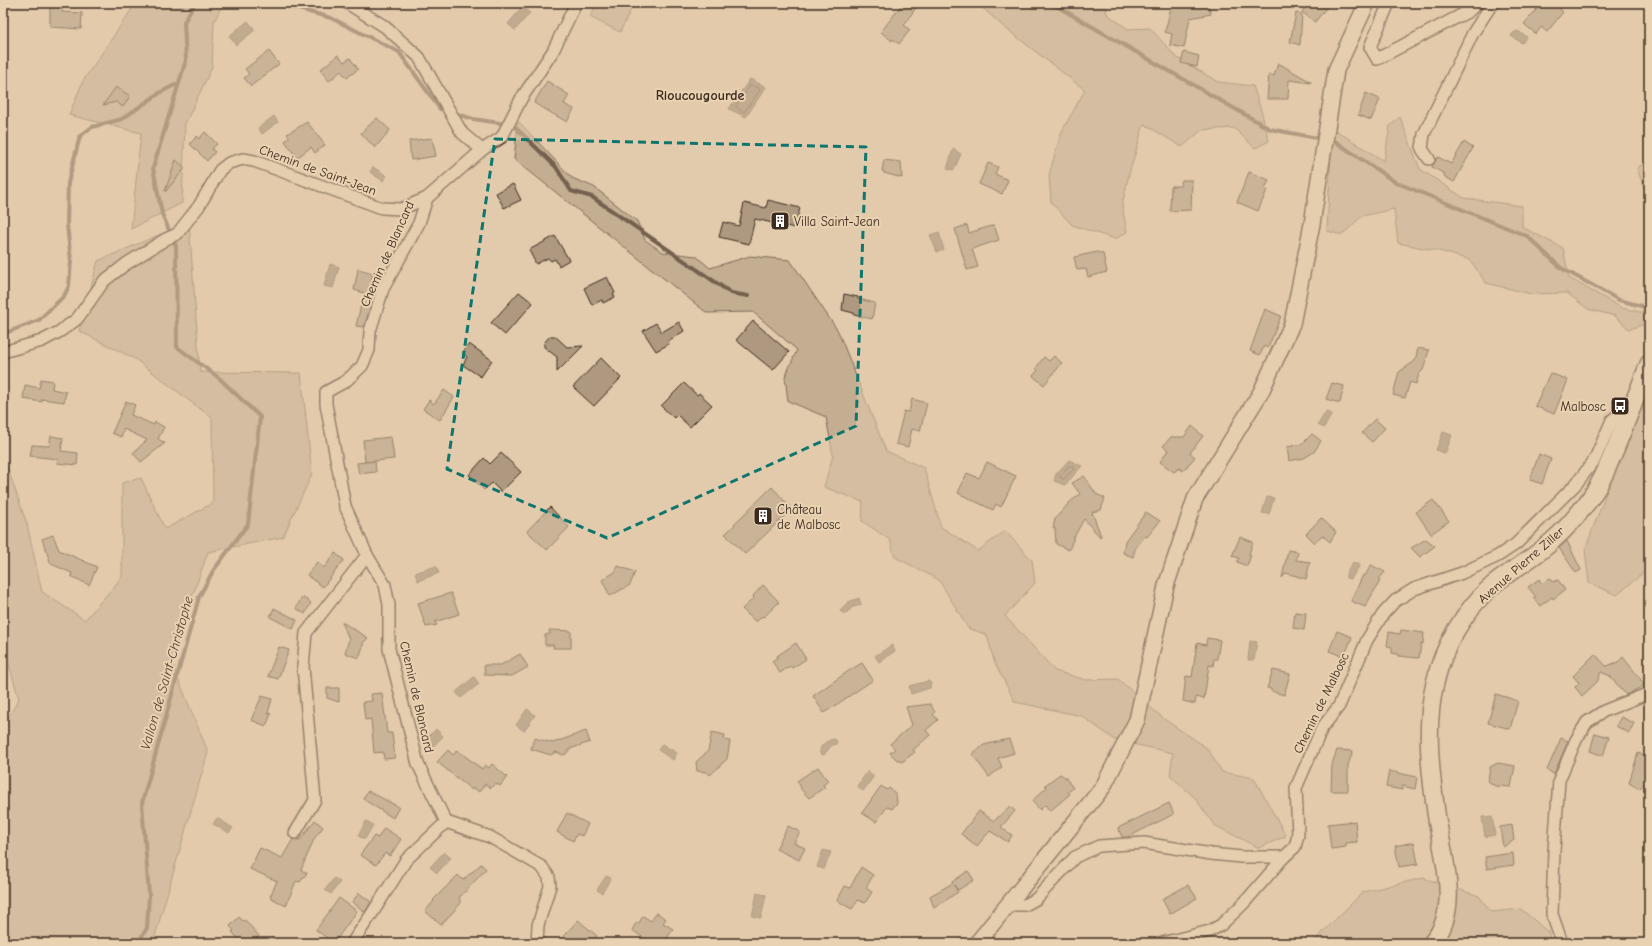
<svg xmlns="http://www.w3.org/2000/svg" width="1652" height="946" viewBox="0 0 1652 946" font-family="'Comic Neue',sans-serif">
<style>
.green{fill:#c3ae92;stroke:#7f6c58}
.water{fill:#9a856e;stroke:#74614e}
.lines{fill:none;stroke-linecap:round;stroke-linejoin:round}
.shore{stroke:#614e3e;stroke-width:1}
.stream{stroke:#74614e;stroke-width:4}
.building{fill:#ae9980;stroke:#3b2a1e}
.street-casing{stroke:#3b2a1e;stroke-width:14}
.secondary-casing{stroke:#3b2a1e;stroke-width:18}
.primary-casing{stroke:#3b2a1e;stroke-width:20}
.street{stroke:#e9d2b2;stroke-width:11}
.secondary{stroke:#e9d2b2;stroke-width:15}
.primary{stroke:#e9d2b2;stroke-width:17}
.marked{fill:none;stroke:#0f766e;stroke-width:3;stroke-dasharray:8 5;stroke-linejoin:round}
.labels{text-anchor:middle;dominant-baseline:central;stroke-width:4;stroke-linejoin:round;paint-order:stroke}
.street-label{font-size:13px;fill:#3b2a1e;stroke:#e9d2b2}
.poi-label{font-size:13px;fill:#3b2a1e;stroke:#e9d2b2;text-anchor:start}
.neighbourhood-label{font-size:14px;font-weight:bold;fill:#3b2a1e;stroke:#e9d2b2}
.water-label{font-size:14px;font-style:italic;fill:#534132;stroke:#e9d2b2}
</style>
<rect width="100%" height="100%" fill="#e2cbac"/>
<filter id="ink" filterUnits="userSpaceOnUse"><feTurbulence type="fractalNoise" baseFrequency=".025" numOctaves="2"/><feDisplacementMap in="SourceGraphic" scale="8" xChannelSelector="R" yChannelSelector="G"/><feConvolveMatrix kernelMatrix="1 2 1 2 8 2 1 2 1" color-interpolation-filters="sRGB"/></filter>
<g filter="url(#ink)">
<g class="green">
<polygon points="136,3 223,3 214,22 212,67 185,124 182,203 131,229 141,133 69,115 83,81"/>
<polygon points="597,3 634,3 620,32 590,17"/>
<polygon points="977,3 1105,3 1107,14 1128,29 1150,28 1176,57 1218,82 1253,86 1261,110 1269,141 1255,148 1234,128 1202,130 1182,147 1144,124 1129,174 1122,205 1127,232 1115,239 1072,225 1051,202 1049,175 1061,133 1085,90 1004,27"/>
<polygon points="1400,117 1420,169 1464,198 1522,206 1522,227 1563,248 1569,278 1622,308 1649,314 1649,323 1629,329 1615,316 1588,309 1567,293 1531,294 1486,283 1470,260 1439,251 1398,243 1394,209 1362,216 1342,235 1327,231 1332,128 1384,161 1390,126"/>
<polygon points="518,121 572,178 594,187 637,221 645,240 663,252 696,256 710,268 750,256 790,260 838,331 886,451 924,468 941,527 978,551 1005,531 1032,560 1035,583 1005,616 1055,671 1086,680 1118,679 1164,719 1207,748 1222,772 1254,778 1286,836 1259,848 1214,825 1195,798 1170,775 1173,753 1115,740 1082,716 1015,702 994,661 987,635 968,628 939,580 895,557 890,540 862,521 863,502 824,487 833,455 826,417 788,401 785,377 797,350 753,312 707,313 514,159"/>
<polygon points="1649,160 1649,203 1637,168"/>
<polygon points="189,222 200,372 301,373 312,474 283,537 208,552 170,659 208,752 153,943 3,943 3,726 19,699 3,644 3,452 4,458 27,524 42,592 85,620 122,577 122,483 141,478 165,529 213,503 212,418 135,359 79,331 98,261"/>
<polygon points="1649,391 1649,568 1617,595 1589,583 1585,550 1611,480"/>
<polygon points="1423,878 1479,896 1491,912 1521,909 1548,932 1552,943 1312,943 1363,892"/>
</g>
<g class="water">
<polygon points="522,7 530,13 515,30 508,24"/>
<polygon points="248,21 255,30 236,45 229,36"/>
<polygon points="1518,31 1527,37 1522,43 1511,36 1513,33"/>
<polygon points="750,79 766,87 746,117 729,109"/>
<polygon points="274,116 278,122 262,134 258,128"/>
<polygon points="953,149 961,154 954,170 947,169"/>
<polygon points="373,167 387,176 383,181 370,172"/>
<polygon points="939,232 944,250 937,252 930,235"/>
<polygon points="330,264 339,267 333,288 324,286"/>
<polygon points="1326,411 1332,414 1324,428 1318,425"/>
<polygon points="1443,432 1452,435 1445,454 1436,450"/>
<polygon points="1069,460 1082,466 1065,485 1054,481 1056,474"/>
<polygon points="1267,497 1274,498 1269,514 1262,513"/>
<polygon points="1353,562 1360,565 1351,579 1346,578 1346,574"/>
<polygon points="436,566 439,573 418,581 415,573"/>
<polygon points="859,598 861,605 853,607 845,614 840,611 848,602"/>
<polygon points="1250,641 1257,642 1254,660 1248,660"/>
<polygon points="892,645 895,651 879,662 875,656"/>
<polygon points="474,677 479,684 461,698 456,692"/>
<polygon points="928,681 931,683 930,688 911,694 909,686"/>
<polygon points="527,709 535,715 524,731 516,725"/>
<polygon points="436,729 443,736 430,750 422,743"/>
<path d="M834,739L837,741L836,744L831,746L824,755L820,754C819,745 826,741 834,739Z"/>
<polygon points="662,744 677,753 673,760 658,750"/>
<polygon points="868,771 874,776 863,791 857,786"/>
<polygon points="1492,816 1495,835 1485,837 1482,817"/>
<polygon points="217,818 233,828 229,833 213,824"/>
<polygon points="366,821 373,825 365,839 358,836"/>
<polygon points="823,850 831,852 824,869 817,867"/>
<polygon points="444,852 451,858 437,873 430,867"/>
<polygon points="606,876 611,878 602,893 597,890"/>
<polygon points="334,878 340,882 331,894 325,890"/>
<polygon points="757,893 766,895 761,918 752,916"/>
</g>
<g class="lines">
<g class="shore">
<polygon points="751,85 759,88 760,90 745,111 743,112 737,108 736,106"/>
<polygon points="1069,466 1073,466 1074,469 1064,479 1060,478 1060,476"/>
</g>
<g class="stream">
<polyline points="277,3 331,18 399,52 440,109"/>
<polyline points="1051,3 1270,129 1322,139"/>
<polyline points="457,114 473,119 500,123"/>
<polyline points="515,127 556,167 571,191 592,197 731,293 748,296"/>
<polyline points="1328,140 1336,142 1395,182 1527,236 1561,268 1619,300 1649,308"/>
<polyline points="3,334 39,320 64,296 69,286 71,261 67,225 68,183 80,136 92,127 122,119 161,92 179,83"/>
<polyline points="138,943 147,928 149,895 142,803 199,597 213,571 248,524 260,417 219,378 177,347 176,246 162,214 153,168 186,60 184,22 195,3"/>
</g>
</g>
<g class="building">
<polygon points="50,3 62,3 62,12 82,13 81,29 50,27"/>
<polygon points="903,3 919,3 904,25 910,30 899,44 893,39 892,41 881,32"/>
<polygon points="1172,3 1207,3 1211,14 1190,18 1184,48 1170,45 1172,34 1165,32"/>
<polygon points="1308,3 1330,3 1315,22 1302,12"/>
<polygon points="1542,3 1559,3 1560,9 1563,12 1547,32 1541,27 1536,34 1524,24"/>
<polygon points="1296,13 1302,14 1300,45 1290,42"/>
<polygon points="269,51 279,64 251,86 244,78 249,74 245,69"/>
<polygon points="1184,52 1199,56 1197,67 1181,63"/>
<polygon points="338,55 344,62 350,58 358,69 347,78 341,71 329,81 320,70"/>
<polygon points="1278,63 1311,82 1311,83 1289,80 1288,99 1267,99 1269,74 1274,76"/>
<polygon points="547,81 569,95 564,104 574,109 567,122 534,103"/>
<polygon points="116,87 130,96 123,107 116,102 103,105"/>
<polygon points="1366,93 1380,99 1371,120 1358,115"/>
<polygon points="377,118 390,130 375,148 361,133"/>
<polygon points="307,122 325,145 315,153 311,147 297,158 285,141 289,137 287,134"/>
<polygon points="205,132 217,144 212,149 215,152 207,161 190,144 197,136 199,139"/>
<polygon points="432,138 436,156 411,160 409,141"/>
<polygon points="1464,142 1473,148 1454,182 1444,176 1445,174 1432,167 1438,157 1451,164"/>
<polygon points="176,160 185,168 166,191 165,191"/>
<polygon points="884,160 901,162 902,178 884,173 884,171 882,171"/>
<polygon points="988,163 998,167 995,174 1008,180 1002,194 979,184"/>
<polygon points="1249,172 1269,180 1265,189 1267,190 1258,211 1237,202"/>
<polygon points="1182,180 1192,180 1191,210 1170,211 1171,186 1180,186"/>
<polygon points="513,184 521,200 504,208 496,193"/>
<polygon points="768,200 800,208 795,228 755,219 749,244 719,237 723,222 739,226 744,203 766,208"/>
<polygon points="967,225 969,233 994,225 999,240 972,249 978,267 967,270 955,229"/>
<polygon points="555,236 569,260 559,266 555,259 551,261 548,258 536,264 529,250"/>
<polygon points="1097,252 1103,254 1107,272 1088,277 1086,269 1077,270 1074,257"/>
<polygon points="358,269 373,273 371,282 378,283 364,327 356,326 364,293 354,290"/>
<polygon points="607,277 615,293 613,294 615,297 603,303 602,300 592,305 584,288"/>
<polygon points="519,292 533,303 505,335 491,323"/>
<polygon points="844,294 858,297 858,299 875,303 872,319 854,315 854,313 842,310"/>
<polygon points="1265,309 1281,316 1268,348 1264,346 1260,355 1250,351"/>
<polygon points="753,321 789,352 773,370 736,340"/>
<polygon points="679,322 684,331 668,341 669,344 656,351 643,331 656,323 662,332"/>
<polygon points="550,336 555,336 567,347 583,346 557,372 557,357 544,347 544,343"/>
<polygon points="469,344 492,360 481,377 463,365 467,357 462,353"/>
<polygon points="1418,348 1429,350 1423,370 1419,374 1416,384 1410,382 1405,398 1393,395 1399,372 1415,361"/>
<polygon points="1054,356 1062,363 1044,385 1033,376 1038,370 1036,368 1044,357 1049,361"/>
<polygon points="601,358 621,378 594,406 573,387"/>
<polygon points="1550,373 1568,380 1554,414 1535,406"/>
<polygon points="41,379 53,381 52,389 66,392 64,402 42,399 42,402 23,399 25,385 39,388"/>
<polygon points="684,383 697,395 699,393 712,405 690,427 677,415 674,418 661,406"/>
<polygon points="1332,383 1344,386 1340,403 1326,399"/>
<polygon points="444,390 454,397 440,420 423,409 429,400 434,404"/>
<polygon points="912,399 927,403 920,431 912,429 908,447 896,444 904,411 909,412"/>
<polygon points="126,401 135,405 131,415 154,425 155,422 164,427 158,439 165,443 141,462 133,453 147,440 124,429 121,437 112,433"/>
<polygon points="1375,419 1385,428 1372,442 1362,433"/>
<polygon points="1192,426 1203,436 1190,453 1195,457 1183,471 1179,468 1174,472 1160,462 1168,450 1163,446 1171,437 1184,437"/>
<polygon points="1312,434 1321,441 1314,452 1304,458 1289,461 1287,447 1302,444"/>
<polygon points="51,436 63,438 61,451 78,453 77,465 57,463 58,459 30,456 32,445 49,446"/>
<polygon points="391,437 394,459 365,462 363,440"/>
<polygon points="501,453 521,472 501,492 492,483 484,490 469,475 484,458 490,464"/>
<polygon points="1539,454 1551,459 1542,484 1530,480"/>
<polygon points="375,461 376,472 359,474 357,463"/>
<polygon points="987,462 1016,476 1001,507 996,504 993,510 958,493 967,473 979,478"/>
<polygon points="1084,476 1096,494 1105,498 1101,510 1092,512 1101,536 1100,537 1084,519 1074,537 1069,550 1056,544 1055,528 1053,528 1055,519 1069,503 1080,494 1072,483"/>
<polygon points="772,487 792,509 745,554 725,534 735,525 734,524"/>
<polygon points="1433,500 1449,521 1431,534 1416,512"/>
<polygon points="550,507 569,527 547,550 527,531"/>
<polygon points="1146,512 1160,521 1147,537 1145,536 1135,549 1133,557 1123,553 1125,541"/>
<polygon points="1321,518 1336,532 1330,542 1322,535 1315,543 1306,534"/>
<polygon points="53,535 59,550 97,567 89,585 71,576 72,573 51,564 42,539"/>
<polygon points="1240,537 1253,542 1249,554 1251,555 1247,566 1237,562 1239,558 1232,556"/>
<polygon points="1426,539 1435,546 1420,557 1411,548"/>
<polygon points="1567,541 1581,570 1576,573 1559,548"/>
<polygon points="1288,550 1298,552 1296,560 1310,562 1306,579 1286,573 1282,578"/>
<polygon points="335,553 344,560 323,587 307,575 317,562 324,568"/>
<polygon points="1371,565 1385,572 1379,579 1380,581 1365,607 1351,601 1363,575 1365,576"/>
<polygon points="618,566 635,572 630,585 610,596 602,580 615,572"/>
<polygon points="1550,578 1553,582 1558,580 1565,590 1553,599 1552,597 1540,606 1533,598 1536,597 1528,587 1539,579 1542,584"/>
<polygon points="763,585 779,602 764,617 762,616 756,622 742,609 754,598 753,596"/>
<polygon points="451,593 459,614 435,622 437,625 426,627 418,603"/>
<polygon points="302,597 311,603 305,614 296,608"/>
<polygon points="274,608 297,620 293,629 270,617"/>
<polygon points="1295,612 1306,613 1304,630 1293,628"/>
<polygon points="342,622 368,638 363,643 363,646 359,658 345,653 349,639"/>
<polygon points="549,630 571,631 571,648 553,648 554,645 545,645 545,635 550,634"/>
<polygon points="1401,630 1424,633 1423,644 1421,644 1419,658 1398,656 1398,654 1392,653 1392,647 1387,646 1389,632 1400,634"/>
<polygon points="1337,631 1352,637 1344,657 1329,651"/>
<polygon points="1207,638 1220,640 1217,659 1214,659 1213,666 1209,665 1204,699 1196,697 1195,704 1183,701 1186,676 1192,677 1197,643 1206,645"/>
<polygon points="796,643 806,659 792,668 790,666 780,673 772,661 778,657 777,656"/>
<polygon points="279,647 289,650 278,679 268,676"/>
<polygon points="520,654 528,667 512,676 485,675 484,665 501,665"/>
<polygon points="1595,654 1606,666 1618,662 1623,657 1645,685 1626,695 1610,676 1601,672 1597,682 1582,696 1575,687 1579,683 1573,676"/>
<polygon points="862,663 873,680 824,713 813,696 850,670"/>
<polygon points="1273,670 1290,674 1284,695 1271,691 1271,689 1267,688"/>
<polygon points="327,688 339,688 339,702 327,698"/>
<polygon points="382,693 387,733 392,733 395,758 384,759 383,752 374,753 371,719 365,720 363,702 372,701 371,694"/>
<polygon points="1496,694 1518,701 1510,729 1488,723"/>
<polygon points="262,696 272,699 268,713 271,714 266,726 251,720"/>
<polygon points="930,704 935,712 933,714 938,720 926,730 930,735 913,750 915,752 902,762 896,759 890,753 895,749 890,744 912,725 906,707"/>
<polygon points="1621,717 1634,723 1629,733 1616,726"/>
<polygon points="586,731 590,742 570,749 566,754 563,755 556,752 551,755 531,749 534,738 553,743"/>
<polygon points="712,732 725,735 724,740 730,741 727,759 710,775 707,772 697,771 696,762 708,751"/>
<polygon points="1595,733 1609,737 1603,756 1590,751"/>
<polygon points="1561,738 1568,741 1554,774 1547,770"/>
<polygon points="1009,739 1014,753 998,758 1002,767 989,777 972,754 984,745"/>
<polygon points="448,750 453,755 457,750 482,769 485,765 489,768 492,764 507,777 500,786 495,783 491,788 485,784 479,792 474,788 472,790 437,762"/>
<polygon points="1337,750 1353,751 1348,765 1348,791 1331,791 1332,764"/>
<polygon points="1638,753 1649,757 1649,770 1644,784 1639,789 1629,783"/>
<polygon points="1498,763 1515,766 1511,787 1495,786 1488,781 1490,767"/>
<polygon points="818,767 828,781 823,785 825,787 809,798 800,788 801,787 797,781"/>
<polygon points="1389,771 1417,777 1415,789 1402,786 1402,790 1386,787"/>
<polygon points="1060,774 1065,777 1073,788 1068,792 1070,794 1050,811 1045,805 1040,810 1032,801 1047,787 1045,785"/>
<polygon points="881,786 887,790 889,788 896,794 897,803 892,809 887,807 876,822 862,813"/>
<polygon points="368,791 399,807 393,818 363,799"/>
<polygon points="1169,803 1174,814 1128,837 1122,837 1118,828"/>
<polygon points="1010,806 1015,811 1001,827 1012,835 1008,842 990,831 977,846 961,834 979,811 994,821"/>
<polygon points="567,813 588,824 582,836 577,834 573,841 557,832"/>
<polygon points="315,820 323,827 314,839 301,870 307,873 300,882 296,881 286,906 270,897 277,881 250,869 260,848 282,858 293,839 300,840"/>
<polygon points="1355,821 1357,842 1346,843 1346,847 1331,849 1328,824"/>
<polygon points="1512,825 1514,840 1503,847 1500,827"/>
<polygon points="788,826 800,832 794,843 805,848 799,860 776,849"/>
<polygon points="384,828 401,839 390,856 385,853 376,865 360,855 374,836 378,838"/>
<polygon points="1414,842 1418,864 1399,867 1395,846"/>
<polygon points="1513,853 1514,865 1487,869 1485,857"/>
<polygon points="481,864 486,869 459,898 461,903 441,925 425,911 434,901 433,900 458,875 463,880"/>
<polygon points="861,867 873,875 866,888 872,892 865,903 858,900 852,909 837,901 845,886 850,888"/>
<polygon points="968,871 974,880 958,890 954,885 958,892 934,908 930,896 953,883 952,882"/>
<polygon points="1188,885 1197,898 1170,914 1162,899"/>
<polygon points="359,893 371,902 365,912 352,902"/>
<polygon points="339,898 357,911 334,943 316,930"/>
<polygon points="657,913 666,919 663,923 673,929 664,943 651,943 632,930 637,922 639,923 643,916 651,921"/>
<polygon points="239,917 243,921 245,920 259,936 252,943 242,943 232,932 234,931 230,926"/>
<polygon points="578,920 597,936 590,943 582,938 578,943 558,943"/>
</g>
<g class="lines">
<g class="street-casing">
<g id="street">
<polyline points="347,3 384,26 419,57 462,133 482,150"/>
<polyline points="1389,3 1370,47 1377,59 1469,11 1477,3"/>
<polyline points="1429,159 1422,149 1424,134 1473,33 1490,7 1494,3"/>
<polyline points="3,352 42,341 59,332 77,319 104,281 126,264 166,239 177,234 199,206 220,170 229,163 243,159 254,161 382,208 401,209 427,198 482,150 502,137 521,99 553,51 576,3"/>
<polyline points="446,822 490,837 542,867 549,877 550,886 538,925 537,943"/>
<polyline points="295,833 315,800 303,667 306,633 367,555"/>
<polyline points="1008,905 1025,905 1036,899 1075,857 1099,846 1144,843 1211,854 1241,857 1284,857"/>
<polyline points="352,943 373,912 406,860 446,822 418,764 389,649 389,605 385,585 367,555 345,506 326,404 326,392 346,381 362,366 369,350 370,331 383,289 419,223 427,198"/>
<polyline points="1162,943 1210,931 1221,925 1244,903 1284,857 1295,847 1298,835 1296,788 1322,728 1339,706 1367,640 1383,614 1395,601 1414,589 1462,573 1498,556 1516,544 1576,484 1594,461 1612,420 1617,416 1628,416"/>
<polyline points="1562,943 1552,914 1554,851 1559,780 1576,740 1587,722 1604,711 1649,693"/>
</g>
</g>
<g class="secondary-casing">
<polyline id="secondary" points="977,943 1103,787 1137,720 1166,586 1195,499 1261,392 1292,324 1312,224 1336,70 1367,3"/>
</g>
<g class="primary-casing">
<path id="primary" d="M1432,943C1463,908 1441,852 1436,812C1430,770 1425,724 1435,683C1443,647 1464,610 1493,585C1511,570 1534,558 1551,542C1565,530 1578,515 1589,500C1601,484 1608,466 1616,447C1627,420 1638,392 1649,364"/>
</g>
<use href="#street" class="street"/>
<use href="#secondary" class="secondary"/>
<use href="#primary" class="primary"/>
</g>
</g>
<path d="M0 0H1652V946H0ZM495,139L866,147L856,426L607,538L447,469Z" fill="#e2cbac" fill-opacity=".55" fill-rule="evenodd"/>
<path class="marked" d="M495,139L866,147L856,426L607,538L447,469Z"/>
<defs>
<g id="building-square" transform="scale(1)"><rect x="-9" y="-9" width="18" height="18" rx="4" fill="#3b2a1e" stroke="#e9d2b2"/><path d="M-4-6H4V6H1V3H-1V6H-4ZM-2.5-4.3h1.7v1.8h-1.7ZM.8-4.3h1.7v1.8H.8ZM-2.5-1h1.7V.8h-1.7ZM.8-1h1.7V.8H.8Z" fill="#fff"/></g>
<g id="bus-square" transform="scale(1)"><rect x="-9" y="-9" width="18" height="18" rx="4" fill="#3b2a1e" stroke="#e9d2b2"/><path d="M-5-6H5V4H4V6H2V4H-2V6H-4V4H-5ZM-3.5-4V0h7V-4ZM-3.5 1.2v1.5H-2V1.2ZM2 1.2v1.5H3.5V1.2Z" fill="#fff"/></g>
</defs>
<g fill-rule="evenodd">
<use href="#building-square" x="780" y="221"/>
<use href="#bus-square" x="1620" y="406"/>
<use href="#building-square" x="763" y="516"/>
</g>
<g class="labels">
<g class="street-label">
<text transform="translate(318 170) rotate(20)">Chemin de Saint-Jean</text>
<text transform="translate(387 254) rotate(-66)">Chemin de Blancard</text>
<text transform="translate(1521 565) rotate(-41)">Avenue Pierre Ziller</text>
<text transform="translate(417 697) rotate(77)">Chemin de Blancard</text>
<text transform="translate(1321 703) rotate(-64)">Chemin de Malbosc</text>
</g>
<g class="poi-label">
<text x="794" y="221">Villa Saint-Jean</text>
<text x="1606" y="406" text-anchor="end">Malbosc</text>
<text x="777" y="509">Château<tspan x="777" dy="15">de Malbosc</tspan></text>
</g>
<g class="neighbourhood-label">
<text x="700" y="95">Rioucougourde</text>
</g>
<g class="water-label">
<text transform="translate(167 673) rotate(-74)">Vallon de Saint-Christophe</text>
</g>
</g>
<rect width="1652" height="946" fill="none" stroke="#e9d2b2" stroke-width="16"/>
<rect x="8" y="8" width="1636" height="930" fill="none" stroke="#3b2a1e" stroke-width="1.5" filter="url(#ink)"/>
</svg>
